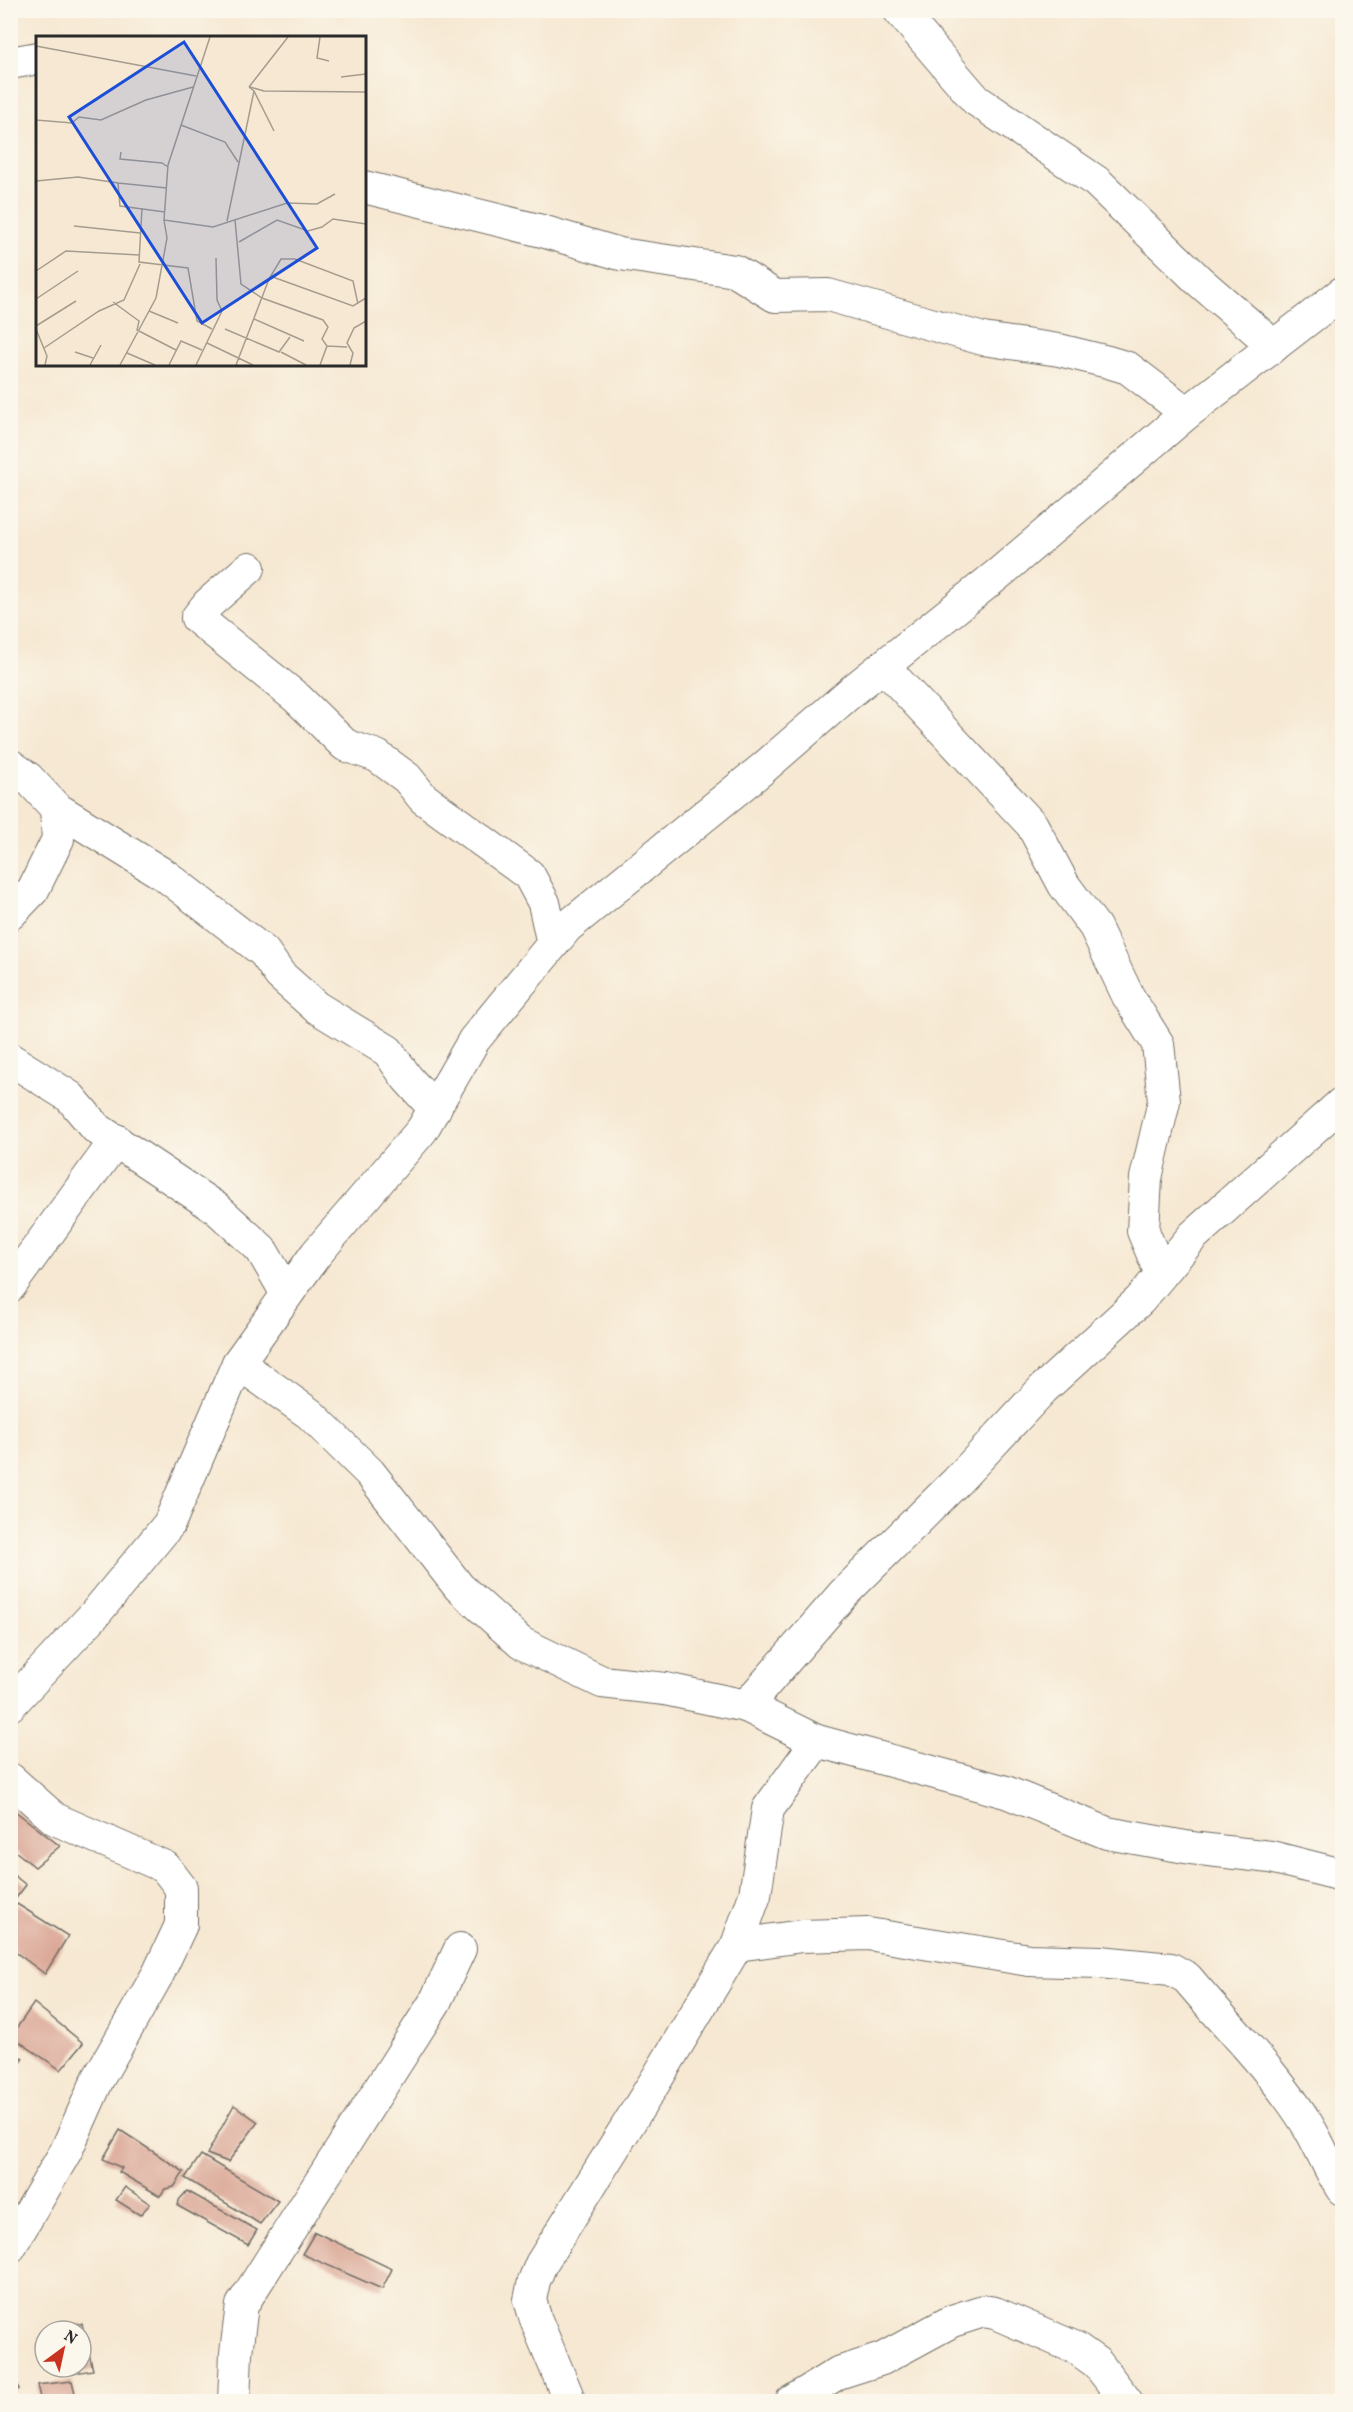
<svg xmlns="http://www.w3.org/2000/svg" width="1353" height="2412" viewBox="0 0 1353 2412" font-family="Vollkorn,serif">
<style>
.building{fill:#dba998}
.lines{fill:none;stroke-linecap:round;stroke-linejoin:round}
.minor-casing{stroke:#726d65;stroke-width:34}
.minor{stroke:#fff;stroke-width:32}
.inset-road{fill:none;stroke:#a59c8f;stroke-width:1.5}
.view{fill:#1d4ed8;fill-opacity:0.15;stroke:#1d4ed8;stroke-width:3}
.inset-edge{fill:none;stroke:#2b2b2b;stroke-width:3}
</style>
<rect width="100%" height="100%" fill="#fbf7ec"/>
<filter id="ink" filterUnits="userSpaceOnUse"><feTurbulence type="fractalNoise" baseFrequency=".0167" numOctaves="2"/><feDisplacementMap in="SourceGraphic" scale="12" xChannelSelector="R" yChannelSelector="G"/><feConvolveMatrix kernelMatrix="1 2 1 2 8 2 1 2 1" color-interpolation-filters="sRGB"/></filter>
<filter id="wash" filterUnits="userSpaceOnUse"><feTurbulence type="fractalNoise" baseFrequency=".008" numOctaves="4" result="noise"/><feDisplacementMap in="SourceGraphic" scale="24" xChannelSelector="R" yChannelSelector="G"/><feGaussianBlur stdDeviation="1.35" result="paint"/><feColorMatrix in="noise" values="0 0 0 0 0 0 0 0 0 0 0 0 0 0 0 0 0 1.4 0 .05"/><feComposite in="paint" operator="in"/></filter>
<g filter="url(#wash)">
<rect width="100%" height="100%" fill="#f6e8d2"/>
<g id="blocks">
<g class="building">
<polygon points="10,1807 60,1846 35,1867 10,1847"/>
<polygon points="10,1872 26,1885 16,1898 10,1892"/>
<polygon points="17,1904 68,1936 45,1974 10,1948 10,1916"/>
<polygon points="34,2003 83,2043 61,2070 11,2036"/>
<polygon points="10,2052 23,2058 10,2079"/>
<polygon points="234,2105 258,2122 228,2162 207,2154"/>
<polygon points="120,2130 184,2172 174,2187 165,2189 160,2196 119,2172 122,2168 103,2159"/>
<polygon points="201,2155 278,2201 260,2224 185,2178"/>
<polygon points="125,2187 150,2204 140,2215 116,2200"/>
<polygon points="187,2191 257,2230 248,2245 178,2206 179,2200"/>
<polygon points="315,2232 392,2269 382,2289 302,2254"/>
<polygon points="64,2324 82,2324 93,2370 69,2374 68,2367 81,2367 81,2331 64,2331"/>
<polygon points="10,2372 19,2389 10,2394"/>
<polygon points="72,2381 77,2402 41,2402 37,2385"/>
</g>
</g>
</g>
<g filter="url(#ink)">
<use href="#blocks" fill-opacity="0" stroke="#726d65" stroke-width="1.5"/>
<g class="lines">
<g class="minor-casing">
<g id="minor">
<polyline points="899,10 976,100 1097,182 1198,280 1274,346"/>
<polyline points="10,63 38,58"/>
<polyline points="364,187 542,231 620,254 735,271 775,296 828,295 983,339 1059,350 1108,362 1128,368 1187,413"/>
<polyline points="249,568 208,604 197,618 297,698 345,745 377,756 407,778 423,798 529,875 544,903 553,944"/>
<polyline points="883,666 1032,825 1064,885 1095,927 1128,996 1158,1044 1164,1101 1146,1178 1143,1231 1161,1274"/>
<polyline points="10,765 28,778 56,808 58,839 33,890 10,914"/>
<polyline points="56,808 166,876 264,952 280,975 316,1007 388,1051 407,1078 435,1109"/>
<polyline points="10,1059 70,1097 96,1128 216,1208 261,1249 287,1294"/>
<polyline points="10,1286 116,1140"/>
<polyline points="238,1363 310,1414 370,1473 459,1587 521,1643 602,1682 665,1689 746,1706 817,1741 1006,1792 1107,1833 1191,1848 1271,1857 1342,1875"/>
<polyline points="10,1705 94,1615 169,1524 238,1363 316,1254 422,1130 474,1040 567,927 761,770 852,691 1002,571 1187,413 1342,293"/>
<polyline points="746,1706 844,1593 957,1481 1043,1389 1140,1300 1193,1236 1342,1103"/>
<polyline points="10,1779 55,1819 165,1867 181,1888 181,1925 158,1974 98,2079 66,2151 10,2247"/>
<path d="M737,1945L802,1936L868,1934L1029,1960L1100,1962L1171,1969L1187,1978C1227,2026 1274,2071 1307,2124C1320,2145 1328,2168 1342,2189"/>
<polyline points="234,2402 236,2353 242,2305 435,2002 460,1949"/>
<polyline points="570,2402 536,2320 530,2300 534,2281 541,2264 656,2080 737,1945 755,1895 768,1809 817,1741"/>
<polyline points="791,2402 838,2373 882,2359 952,2321 983,2311 995,2313 1076,2348 1097,2363 1127,2402"/>
</g>
</g>
<use href="#minor" class="minor"/>
</g>
</g>
<g transform="translate(36 36)">
<rect width="330" height="330" fill="#f6e8d2"/>
<path class="inset-road" d="M284,1L281,22L293,25M0,10L160,40M305,41L330,38M213,51L252,1M214,51L228,55L330,56M218,55L238,95M0,84L36,87L43,81L65,84L110,64L157,51M145,89L189,106L202,126M85,116L84,123L126,127L132,131M0,145L42,141L82,147L84,170L129,176M82,147L131,152M106,172L103,226L152,232L161,285L176,293M128,184L177,191L251,167L281,168L299,158M199,184L205,248L226,262L287,284L292,291L286,303L291,310L284,329M191,185L218,55L213,51M38,190L104,197M203,206L241,184L272,195L286,191L297,183L330,188M0,235L30,215L103,219M234,240L317,270L330,262M0,263L42,235M77,266L103,285L101,294L140,314M113,275L142,287M218,283L268,305M0,290L40,265M0,293L11,320L9,329M189,293L243,316L254,301M171,307L217,329M291,310L311,311M8,312L63,275L88,264L104,228M39,316L57,322M245,316L270,329M91,317L119,329M54,329L65,309M84,329L120,262L131,202L128,184L132,129L174,1M133,329L145,305L166,314M160,329L186,275L181,264L180,222M200,329L233,243L245,223H259L317,245L322,268M314,329L317,317L311,307L318,292L330,285"/>
<path class="view" d="M148,6L281,212L166,287L33,81Z"/>
<rect width="330" height="330" class="inset-edge"/>
</g>
<rect width="1353" height="2412" fill="none" stroke="#fbf7ec" stroke-width="36"/>
<g transform="translate(63 2349) rotate(33)"><circle r="28" fill="#fbf7ec" stroke="#a8a59f" stroke-width="1.5"/>
<path d="M0-4.5L10 22L0 15L-10 22Z" fill="#c8321e"/>
<text y="-9" font-size="16" font-weight="bold" text-anchor="middle" fill="#2b2b2b">N</text>
</g>
</svg>
